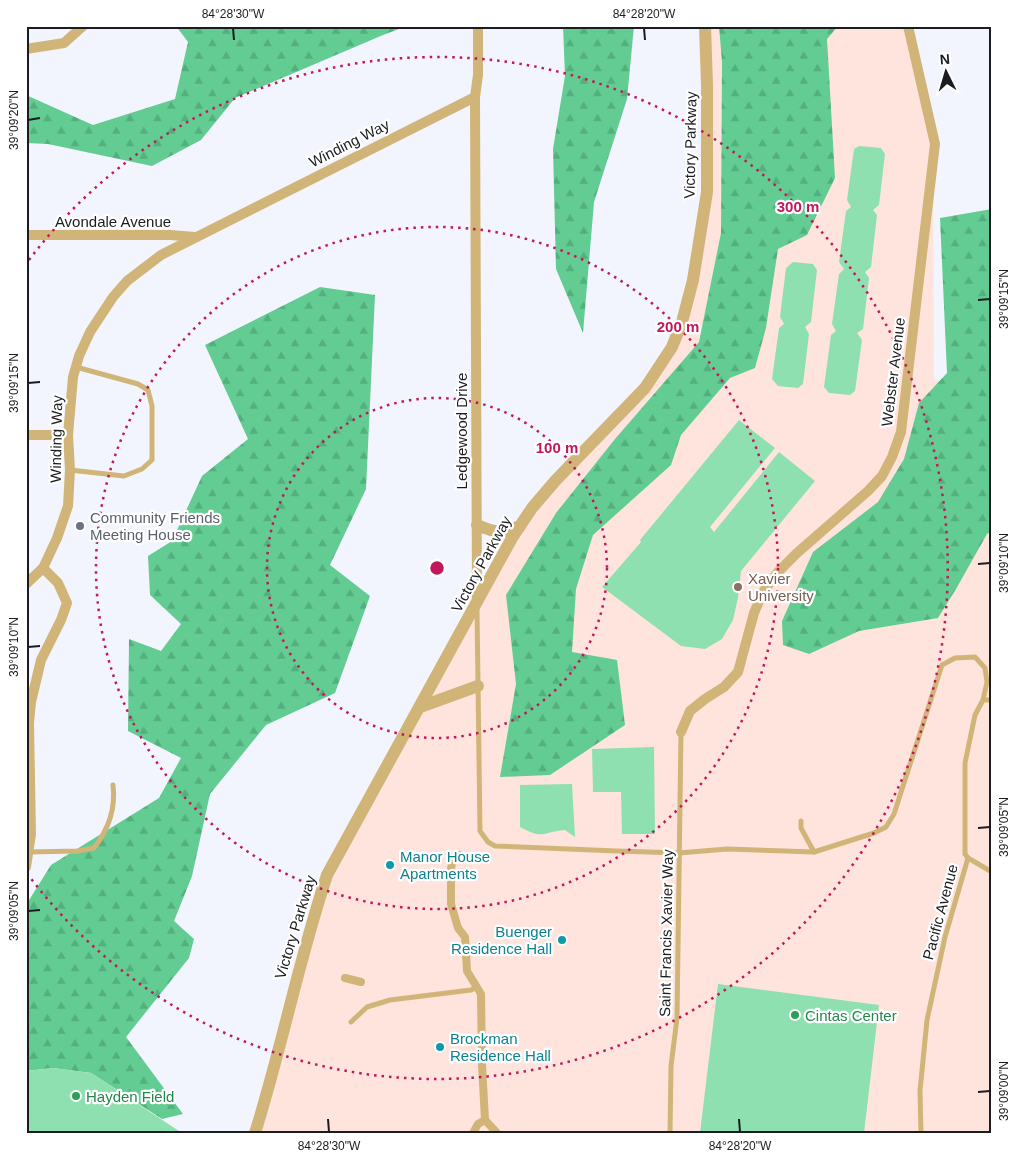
<svg xmlns="http://www.w3.org/2000/svg" width="1018" height="1159" viewBox="0 0 1018 1159" font-family="Arial,sans-serif">
<style>
.education{fill:#fee4dd}
.forest{fill:url(#forest-firs)}
.pitch{fill:#8ee0b0}
.lines{fill:none;stroke-linecap:round;stroke-linejoin:round}
.service{stroke:#d1b578;stroke-width:5}
.pedestrian{stroke:#d1b578;stroke-width:8}
.minor{stroke:#d1b578;stroke-width:10}
.tertiary{stroke:#d1b578;stroke-width:12}
.ticks{fill:none;stroke:#1b1c20;stroke-width:2}
.ring{fill:none;stroke:#c2185b;stroke-width:2.5;stroke-dasharray:2.5 5}
.worship-dot{fill:#6b7280;stroke:#fff;stroke-width:2}
.education-dot{fill:#8d6e63;stroke:#fff;stroke-width:2}
.culture-dot{fill:#0f9aa8;stroke:#fff;stroke-width:2}
.leisure-dot{fill:#2e9e5b;stroke:#fff;stroke-width:2}
.labels{text-anchor:middle;dominant-baseline:central;stroke-width:4.5;stroke-linejoin:round;paint-order:stroke}
.street-label{font-size:15px;fill:#1b1c20;stroke:#fff}
.worship-label{font-size:15px;fill:#5b616d;stroke:#fff;text-anchor:start}
.education-label{font-size:15px;fill:#785e54;stroke:#fff;text-anchor:start}
.culture-label{font-size:15px;fill:#0d838f;stroke:#fff;text-anchor:start}
.leisure-label{font-size:15px;fill:#27864d;stroke:#fff;text-anchor:start}
.centre{fill:#c2185b;stroke:#fff;stroke-width:2.5}
.ring-label{font-size:15px;text-anchor:middle;font-weight:bold;fill:#c2185b;stroke:#fff;stroke-width:4.5;stroke-linejoin:round;paint-order:stroke}
.neatline{fill:none;stroke:#1b1c20;stroke-width:2}
.ticks-label{font-size:12px;text-anchor:middle;fill:#1b1c20}
</style>
<defs>
<pattern id="forest-firs" width="22" height="20" patternUnits="userSpaceOnUse" patternTransform="scale(1.25)"><rect width="22" height="20" fill="#62cc92"/><path d="M5 1l3.5 6h-7zM16 11l3.5 6h-7z" fill="#54af7e"/></pattern>
</defs>
<rect width="100%" height="100%" fill="#f2f4fe"/>
<polygon class="education" points="705,26 908,26 935,144 933,173 934,379 992,404 992,1133 255,1133 327,875 512,538 645,388 672,347 707,192"/>
<g class="forest">
<polygon points="176,26 407,26 383,35 235,98 201,140 152,166 48,144 26,143 26,95 93,125 175,99 188,42"/>
<polygon points="563,26 634,26 627,99 594,202 583,333 556,269 553,149 565,76"/>
<polygon points="719,26 838,26 827,39 835,178 807,235 778,249 766,328 755,368 730,378 681,435 671,465 593,535 576,589 572,652 617,660 625,725 550,775 500,777 516,684 506,595 556,513 615,439 699,342 721,233 722,62"/>
<polygon points="992,209 992,531 987,534 956,589 938,618 859,631 809,654 783,645 782,621 813,552 878,502 904,459 919,403 947,373 940,218"/>
<polygon points="320,287 375,295 366,489 330,565 370,596 335,693 266,725 210,794 192,876 174,921 194,939 189,958 126,1037 183,1114 162,1119 91,1073 53,1068 26,1071 26,905 51,865 159,798 181,758 128,731 129,639 161,651 181,624 150,595 148,556 172,541 202,476 248,439 205,345"/>
</g>
<g class="pitch">
<polygon points="859,146 881,148 885,154 879,205 873,210 877,215 871,267 865,272 869,278 863,329 857,333 862,340 855,391 850,395 829,393 824,387 831,335 836,331 832,324 839,274 844,269 839,262 846,211 851,207 847,200 854,149"/>
<polygon points="793,262 813,264 817,270 811,322 805,327 809,334 803,384 798,388 778,386 772,379 779,328 784,324 780,317 786,268"/>
<polygon points="739,420 775,448 710,527 714,532 779,452 815,481 741,571 738,598 733,620 722,639 705,649 681,646 602,587 641,542 640,540"/>
<polygon points="654,747 655,834 622,834 621,792 593,792 592,749"/>
<path d="M572,784L575,837L565,830C542,832 544,840 520,827V785Z"/>
<polygon points="718,984 879,1005 864,1133 700,1133"/>
<polygon points="53,1068 91,1073 182,1133 26,1133 26,1071"/>
</g>
<g class="lines">
<g class="service">
<polyline points="70,470 124,476 142,469 152,460 152,406 148,390 138,384 76,367"/>
<polyline points="477,610 480,831 488,842 495,846 617,851 679,853 727,849 814,852 874,833 886,827 894,814 942,665 955,658 975,657 985,668 987,682 983,700 975,715 965,763 965,854 968,858 945,937 927,1020 920,1091 921,1133"/>
<polyline points="983,700 992,700"/>
<polyline points="801,821 801,828 814,852"/>
<path d="M28,852L78,851L94,848C108,830 116,809 113,785"/>
<polyline points="968,858 992,872"/>
<polyline points="351,1022 367,1007 390,1000 471,990 476,987"/>
<polyline points="670,1133 671,1066 677,1018 681,732"/>
</g>
<g class="pedestrian">
<polyline points="459,855 453,858 451,869 451,904 458,928 465,937 467,971 481,994 482,1064 485,1120 497,1133"/>
<polyline points="345,978 361,982"/>
<polyline points="473,1133 478,1124 485,1120"/>
</g>
<g class="minor">
<polyline points="26,49 64,43 83,26"/>
<polyline points="26,235 170,235 195,237"/>
<polyline points="26,435 68,435"/>
<polyline points="26,584 43,568 57,538 68,506 70,470 68,435 73,377 79,356 90,332 113,297 127,281 161,255 475,97"/>
<polyline points="477,602 475,97 478,75 478,26"/>
<polyline points="681,732 690,711 705,699 724,687 738,672 754,613 763,592 777,573 797,553 868,491 882,476 892,457 901,432 935,144 908,26"/>
<polyline points="26,867 31,834 29,723 31,702 41,660 61,620 67,603 58,583 43,568"/>
</g>
<g class="tertiary">
<path d="M477,525C496,533 501,534 520,526"/>
<polyline points="420,707 478,686"/>
<path d="M255,1133C282,1047 299,959 327,875L512,538L532,508L556,480L645,388L672,347L682,322L693,280L707,192V85L705,26"/>
</g>
</g>
<path class="ticks" d="M233,28L234,40M644,28L645,40M28,120L40,118M978,300L990,299M28,383L40,382M978,564L990,563M28,647L40,646M978,828L990,827M28,911L40,910M978,1092L990,1091M328,1119L329,1132M739,1119L740,1132"/>
<g class="ring">
<circle cx="437" cy="568" r="170"/>
<circle cx="437" cy="568" r="341"/>
<path d="M29 260A511 511 0 1 1 29 876"/>
</g>
<circle class="worship-dot" cx="80" cy="526" r="5"/>
<circle class="education-dot" cx="738" cy="587" r="5"/>
<g class="culture-dot">
<circle cx="390" cy="865" r="5"/>
<circle cx="562" cy="940" r="5"/>
<circle cx="440" cy="1047" r="5"/>
</g>
<g class="leisure-dot">
<circle cx="795" cy="1015" r="5"/>
<circle cx="76" cy="1096" r="5"/>
</g>
<g class="labels">
<g class="street-label">
<text transform="translate(349 143) rotate(-27)">Winding Way</text>
<text transform="translate(690 145) rotate(-89)">Victory Parkway</text>
<text x="113" y="221">Avondale Avenue</text>
<text transform="translate(893 372) rotate(-83)">Webster Avenue</text>
<text transform="translate(461 431) rotate(-90)">Ledgewood Drive</text>
<text transform="translate(56 439) rotate(-89)">Winding Way</text>
<text transform="translate(481 564) rotate(-61)">Victory Parkway</text>
<text transform="translate(940 912) rotate(-75)">Pacific Avenue</text>
<text transform="translate(295 927) rotate(-73)">Victory Parkway</text>
<text transform="translate(666 933) rotate(-89)">Saint Francis Xavier Way</text>
</g>
<g class="worship-label">
<text x="90" y="517">Community Friends<tspan x="90" dy="17">Meeting House</tspan></text>
</g>
<g class="education-label">
<text x="748" y="578">Xavier<tspan x="748" dy="17">University</tspan></text>
</g>
<g class="culture-label">
<text x="400" y="856">Manor House<tspan x="400" dy="17">Apartments</tspan></text>
<text x="552" y="931" text-anchor="end">Buenger<tspan x="552" dy="17">Residence Hall</tspan></text>
<text x="450" y="1038">Brockman<tspan x="450" dy="17">Residence Hall</tspan></text>
</g>
<g class="leisure-label">
<text x="805" y="1015">Cintas Center</text>
<text x="86" y="1096">Hayden Field</text>
</g>
</g>
<circle cx="437" cy="568" r="8" class="centre"/>
<g class="ring-label">
<text x="798" y="212">300 m</text>
<text x="678" y="332">200 m</text>
<text x="557" y="453">100 m</text>
</g>
<rect width="1018" height="1159" fill="none" stroke="#ffffff" stroke-width="55"/>
<g transform="translate(946 72) rotate(355)" stroke="#ffffff" stroke-width="4" paint-order="stroke">
<path d="M0-4L9 19L0 12L-9 19Z" fill="#1b1c20"/>
<text y="-8" font-size="14" font-weight="bold" text-anchor="middle" fill="#1b1c20">N</text>
</g>
<rect x="28" y="28" width="962" height="1104" class="neatline"/>
<g class="ticks-label">
<text x="233" y="18">84°28'30"W</text>
<text x="644" y="18">84°28'20"W</text>
<text transform="translate(14 120) rotate(-90)" y="4">39°09'20"N</text>
<text transform="translate(1004 299) rotate(-90)" y="4">39°09'15"N</text>
<text transform="translate(14 383) rotate(-90)" y="4">39°09'15"N</text>
<text transform="translate(1004 563) rotate(-90)" y="4">39°09'10"N</text>
<text transform="translate(14 647) rotate(-90)" y="4">39°09'10"N</text>
<text transform="translate(1004 827) rotate(-90)" y="4">39°09'05"N</text>
<text transform="translate(14 911) rotate(-90)" y="4">39°09'05"N</text>
<text transform="translate(1004 1091) rotate(-90)" y="4">39°09'00"N</text>
<text x="329" y="1150">84°28'30"W</text>
<text x="740" y="1150">84°28'20"W</text>
</g>
</svg>
